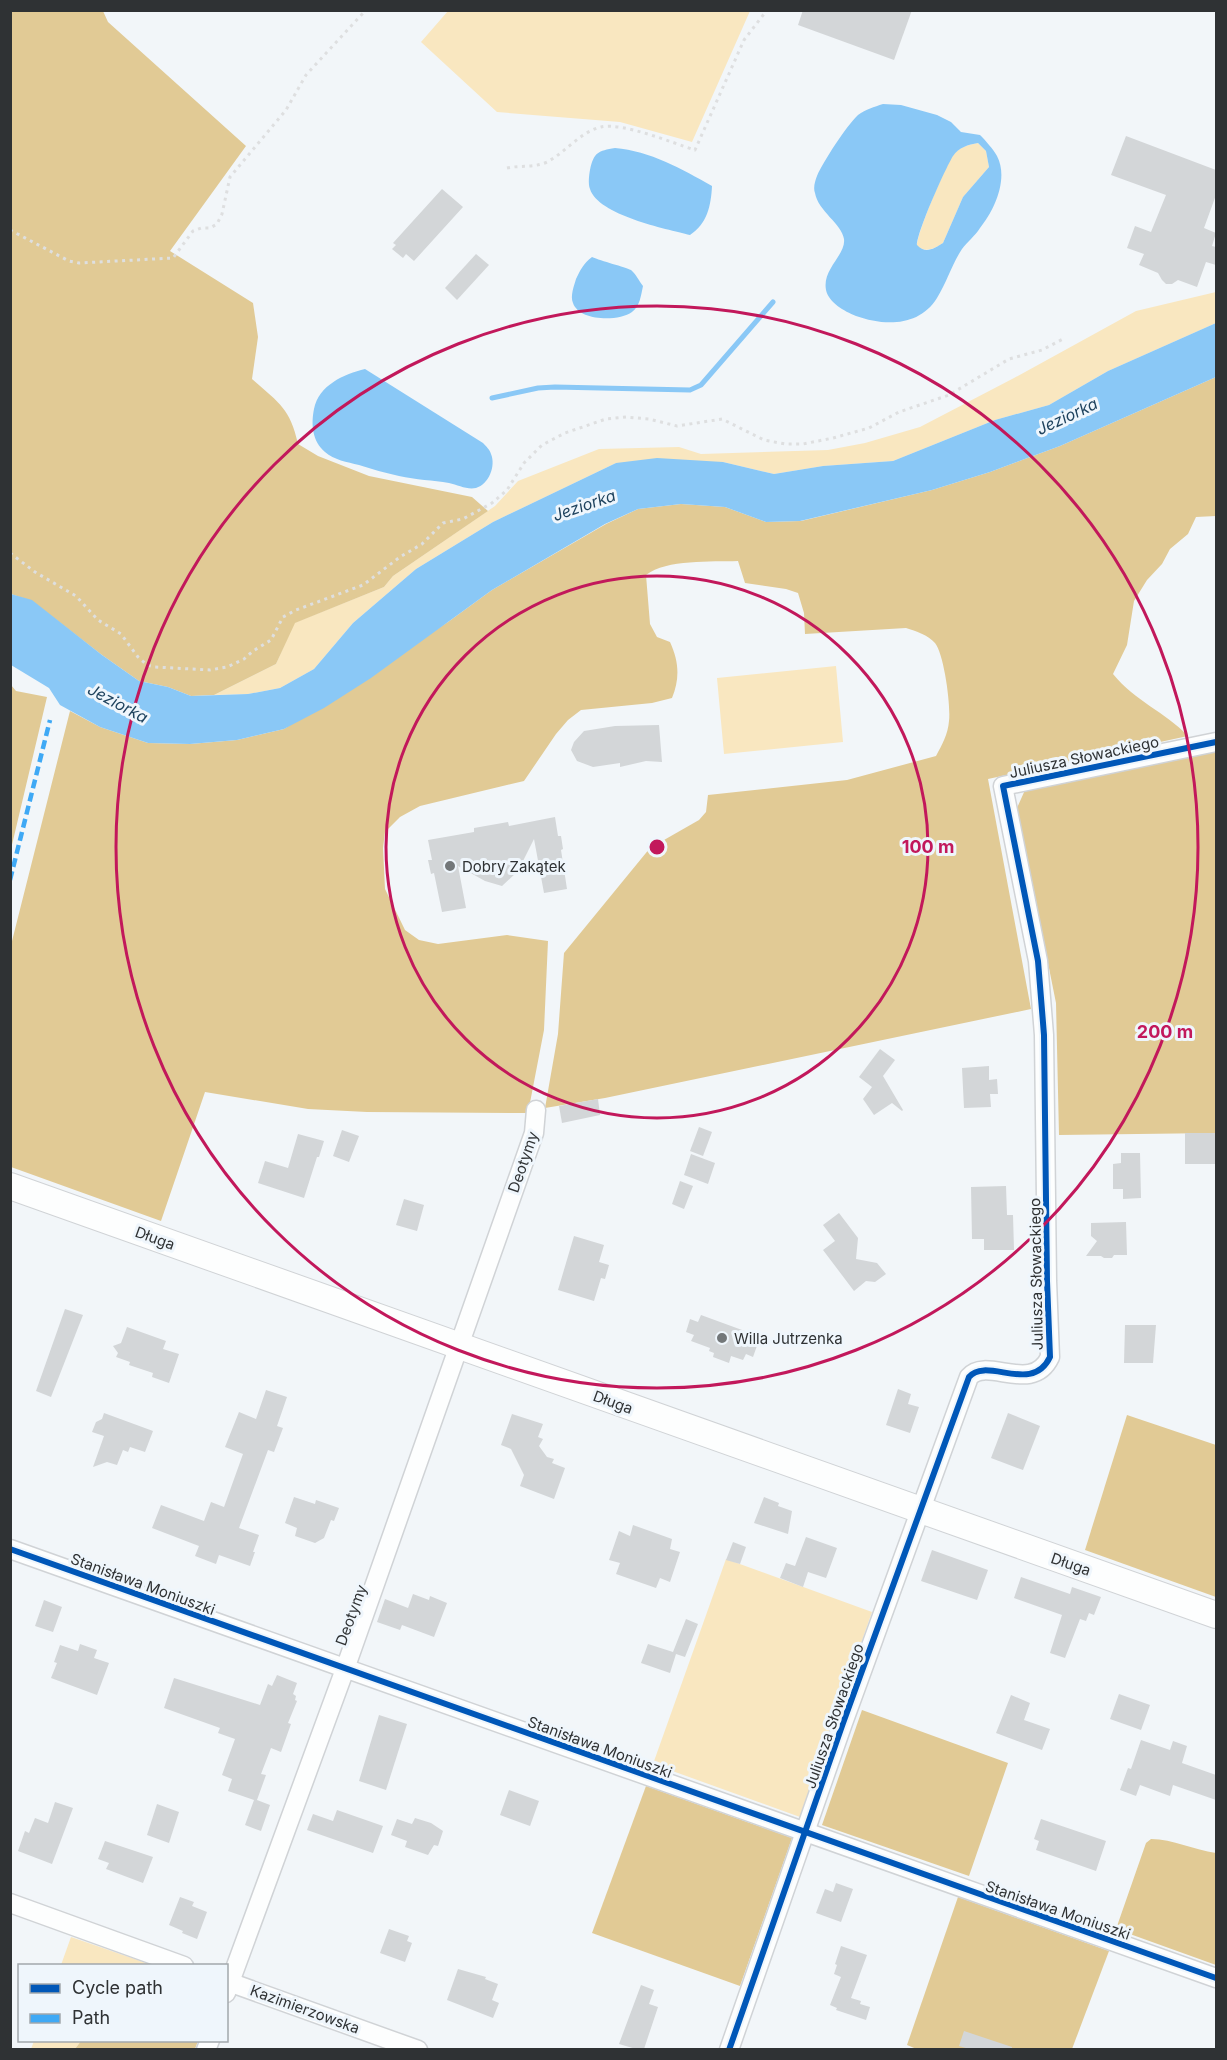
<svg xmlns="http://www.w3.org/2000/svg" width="1227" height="2060" viewBox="0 0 1227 2060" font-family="Inter,sans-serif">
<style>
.green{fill:#f9e7c0}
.forest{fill:#e1ca95}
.water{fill:#8ac8f6;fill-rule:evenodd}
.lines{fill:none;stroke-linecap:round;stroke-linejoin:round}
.stream{stroke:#8ac8f6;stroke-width:5}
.building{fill:#d3d6d8}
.street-casing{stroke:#d0d3d6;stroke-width:21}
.secondary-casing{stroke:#d0d3d6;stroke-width:28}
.path{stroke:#dedfe0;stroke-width:3;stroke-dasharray:3 4.5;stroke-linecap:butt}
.street{stroke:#fdfefe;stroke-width:18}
.secondary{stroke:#fdfefe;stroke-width:26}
.quiet{stroke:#3fa9f5;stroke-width:4.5;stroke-dasharray:9 4.5;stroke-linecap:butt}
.cycleway-casing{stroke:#eff6fc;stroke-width:10}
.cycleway{stroke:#0057b8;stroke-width:6}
.ring{fill:none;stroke:#c2185b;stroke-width:3}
.poi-dot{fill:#737779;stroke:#eff6fc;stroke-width:2}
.labels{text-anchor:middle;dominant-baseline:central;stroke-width:6;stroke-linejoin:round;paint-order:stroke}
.street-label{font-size:15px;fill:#2f3234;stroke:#eff6fc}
.poi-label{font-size:15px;fill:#2f3234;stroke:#eff6fc;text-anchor:start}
.water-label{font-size:16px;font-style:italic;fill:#1f435e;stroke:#eff6fc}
.centre{fill:#c2185b;stroke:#eff6fc;stroke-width:3}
.ring-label{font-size:18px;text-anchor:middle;font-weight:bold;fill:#c2185b;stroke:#eff6fc;stroke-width:6;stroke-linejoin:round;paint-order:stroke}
</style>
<rect width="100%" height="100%" fill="#f2f6f9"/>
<g class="green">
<polygon points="448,11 448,10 750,11 692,142 620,122 497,112 421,42"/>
<path d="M978,143L986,151L989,167L963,197L943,243C934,249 925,253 917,246C917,233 945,167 953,155C960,147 968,145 978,143Z"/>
<polygon points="1216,292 1216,323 1108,371 1049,405 995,420 893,461 823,466 774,474 723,462 616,463 493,522 416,569 353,623 314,669 280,688 248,694 214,695 276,664 294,623 384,587 393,576 495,506 518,481 599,449 679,447 701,454 828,450 865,443 920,427 1014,378 1136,311"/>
<polygon points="836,666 843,742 724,754 717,678"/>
<polygon points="726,1559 872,1612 800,1817 653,1764"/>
<polygon points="71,1937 152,1965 61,1965"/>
<polygon points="34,2041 34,2040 81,2041 75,2049 31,2049"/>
</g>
<g class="forest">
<path d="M10,11H103L108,22L246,146L170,251L253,303L258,337L252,379C279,403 290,408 298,444L318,456L369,476L472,497L488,511L393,576L384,587L295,623L276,664L214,695L191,696L168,687L139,681L102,655L32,601L11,594Z"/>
<path d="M1216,377V516L1196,517L1188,534L1170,549L1162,564L1147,580L1134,601L1127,645L1113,674C1136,702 1164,711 1188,736L988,779L1031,1009L605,1098L545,1108L558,1034L564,953L650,848L699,820L706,812L708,795L847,780L936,756C942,745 948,734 949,721C951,706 944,654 935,643C928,635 916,631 906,628L805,634L804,613L798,593L786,589L745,583L738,561C711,562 667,559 646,575L650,624L657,637L670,642C679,662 680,678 672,698L652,703L581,710L568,720L556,734L524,781L420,806L400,817L385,832L383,848L385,889L405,930L419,940L438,944L507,935L548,941L544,1030L528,1113L367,1112L308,1109L205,1092L161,1221L11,1167V945L70,711L100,727L148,743L190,744L237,740L284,729L448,622L492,590L606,524L638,509L681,504L725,507L766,522L801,521L932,490L990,472L1060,446Z"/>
<polygon points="11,685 16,691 47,697 11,849"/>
<polygon points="1216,751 1216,1133 1059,1135 1056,1003 1017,808 1025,790"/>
<polygon points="1127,1415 1216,1445 1216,1597 1085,1550"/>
<polygon points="862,1710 1008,1763 969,1876 822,1825"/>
<polygon points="646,1786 792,1838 740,1986 592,1933"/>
<path d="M1151,1839C1173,1839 1194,1850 1216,1853V1965L1116,1929L1146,1843Z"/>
<polygon points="958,1897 1109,1951 1072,2049 919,2050 907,2045"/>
<polygon points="81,2041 81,2040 198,2041 195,2049 75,2049"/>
</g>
<g class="water">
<path d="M883,104L901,105L937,115L951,122L961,132L980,135C986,141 993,149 997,156C1009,179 994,211 980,228C975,236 967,242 962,249C952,264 947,282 937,298C919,327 884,326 856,316C844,311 829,303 826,290C822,269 846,255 844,239C842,224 818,211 815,193C813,188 815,181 817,176C823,162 847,125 858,115C866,109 874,107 883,104ZM978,143L986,151L989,167L963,197L943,243C934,249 925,254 917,245C917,232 945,169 953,156C959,147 968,145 978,143Z"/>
<path d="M615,148C650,151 682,169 712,186C711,206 707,224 690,235C666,229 598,215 590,189C588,184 589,175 590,170C594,152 598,151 615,148Z"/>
<path d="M592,257C601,261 625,267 631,270C636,274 639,281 643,286C641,295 640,306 632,312C618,322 579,321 573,303C570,296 574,286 576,279C581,269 583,264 592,257Z"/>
<polygon points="1216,323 1216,377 1060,446 990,472 932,490 800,521 766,522 725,507 681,504 638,509 605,524 492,590 371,678 324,708 284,729 237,740 190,744 148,743 100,727 60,705 49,688 11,665 11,594 32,600 102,655 139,681 168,687 191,696 248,694 280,688 314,669 353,623 416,569 493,522 616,463 657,458 723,462 774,474 823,466 893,461 995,420 1049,405 1108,371"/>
<path d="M365,369L483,443C486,446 490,450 491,454C496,466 489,484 476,488C467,490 458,485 449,483C433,480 416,480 399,476C385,473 372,469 359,465C347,462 334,460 325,452C312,441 311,424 314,409C319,385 344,374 365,369Z"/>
</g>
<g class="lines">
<polyline class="stream" points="492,398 538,388 555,387 690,390 701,385 773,302"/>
</g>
<g class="building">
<polygon points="803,10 912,10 894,60 798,25"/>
<polygon points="1126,136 1216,170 1216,195 1204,228 1216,233 1212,246 1216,247 1216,265 1206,262 1197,287 1178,280 1172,284 1166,284 1162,280 1158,273 1139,265 1144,254 1127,248 1135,226 1151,232 1166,195 1111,175"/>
<polygon points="442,189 463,207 414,261 406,254 403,258 392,249 396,245 393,243"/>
<polygon points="476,254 489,265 457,300 445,288"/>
<polygon points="659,725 662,762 646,761 620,767 620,763 593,767 577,761 571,750 574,742 584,731 615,726"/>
<polygon points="555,817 558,836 561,836 563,849 561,850 567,889 544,893 534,839 518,871 502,886 485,881 458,866 466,908 442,912 434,873 431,874 428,860 432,860 428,840 474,832 474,828 508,822 509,826"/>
<polygon points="880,1049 895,1060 883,1076 903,1110 902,1111 892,1103 874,1115 863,1099 872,1087 859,1077"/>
<polygon points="989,1066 989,1080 997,1079 998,1094 990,1094 991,1107 964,1108 962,1068"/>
<polygon points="598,1099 600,1115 562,1123 559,1106"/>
<polygon points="699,1127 712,1132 703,1156 690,1151"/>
<polygon points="342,1130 359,1136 349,1162 333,1156"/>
<rect x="1185" y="1133" width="31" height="31"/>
<polygon points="298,1134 324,1141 319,1157 317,1157 304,1198 258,1183 265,1161 288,1168"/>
<polygon points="1121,1153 1140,1153 1141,1198 1123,1199 1123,1189 1113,1189 1113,1164 1121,1163"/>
<polygon points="691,1154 715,1163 708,1184 684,1175"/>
<polygon points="680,1181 693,1186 684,1209 672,1204"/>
<polygon points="1006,1186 1007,1215 1013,1215 1014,1250 984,1250 984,1239 972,1239 971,1187"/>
<polygon points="404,1199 424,1205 417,1231 396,1225"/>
<polygon points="839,1213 858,1238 856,1259 877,1263 886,1274 875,1282 866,1281 854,1291 823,1250 835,1241 823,1225"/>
<polygon points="1126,1222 1127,1255 1114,1255 1112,1258 1104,1258 1101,1256 1086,1256 1097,1241 1091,1236 1091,1223"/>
<polygon points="574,1236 604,1245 599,1262 609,1265 605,1279 601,1278 594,1301 558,1290"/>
<polygon points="65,1309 83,1315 51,1397 36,1391"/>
<polygon points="701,1315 753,1334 751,1340 758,1343 753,1357 746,1354 743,1360 731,1356 729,1363 713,1357 714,1353 709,1351 710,1348 691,1341 694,1335 686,1332 690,1319 698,1322"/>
<polygon points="1125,1325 1156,1325 1153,1363 1124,1363"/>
<polygon points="127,1327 166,1341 163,1349 179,1354 169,1383 152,1377 153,1373 129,1365 130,1362 116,1357 118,1353 113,1346 121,1343"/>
<polygon points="898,1389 911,1394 908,1404 919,1407 910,1433 886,1425"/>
<polygon points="266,1390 287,1397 277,1426 283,1428 274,1452 268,1450 239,1528 259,1535 253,1552 255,1552 250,1566 219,1555 216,1564 195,1556 199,1546 152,1528 161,1505 204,1521 211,1502 224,1507 243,1454 225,1447 239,1412 256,1419"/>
<polygon points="104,1413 153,1431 145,1452 130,1447 128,1452 123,1450 117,1465 107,1462 93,1467 104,1436 92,1432 96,1422 102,1419"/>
<polygon points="1008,1413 1040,1426 1023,1470 991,1458"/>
<polygon points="512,1414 543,1424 538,1437 543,1439 539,1446 547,1457 554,1459 552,1463 565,1468 554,1499 520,1486 524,1475 511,1449 501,1445"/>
<polygon points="294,1497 315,1504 316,1500 339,1508 334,1521 331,1520 324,1538 315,1543 295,1536 297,1528 285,1523"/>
<polygon points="764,1497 779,1503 778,1506 792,1511 788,1534 754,1523"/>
<polygon points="633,1525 672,1539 670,1549 680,1552 670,1582 660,1578 656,1588 616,1574 620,1563 609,1560 619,1531 630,1536"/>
<polygon points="806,1537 837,1548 826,1578 808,1572 803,1587 780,1578 786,1563 795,1566"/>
<polygon points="733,1542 746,1547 740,1564 726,1560"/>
<polygon points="932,1550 988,1570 977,1600 921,1581"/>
<polygon points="1021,1577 1070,1594 1072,1587 1101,1597 1094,1615 1089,1613 1086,1621 1080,1619 1065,1658 1050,1653 1062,1615 1014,1598"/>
<polygon points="413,1594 429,1600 430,1596 447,1603 434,1637 402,1625 400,1630 377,1622 385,1599 408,1608"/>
<polygon points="44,1600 62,1607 53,1632 35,1626"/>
<polygon points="686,1619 698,1624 685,1657 676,1654 670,1673 641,1663 648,1644 673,1652"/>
<polygon points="80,1644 97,1650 94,1658 109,1663 97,1695 51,1678 57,1663 54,1662 60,1645 78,1651"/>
<polygon points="277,1675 297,1683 293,1694 296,1696 295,1700 297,1701 288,1723 291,1724 281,1752 271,1748 261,1774 266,1775 257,1800 270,1805 261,1831 245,1825 254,1800 228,1791 232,1779 222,1775 235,1739 218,1733 220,1728 164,1708 174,1678 260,1705 268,1684 272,1686"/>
<polygon points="1119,1694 1150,1705 1141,1730 1110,1719"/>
<polygon points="1011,1695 1030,1703 1024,1720 1050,1729 1042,1750 996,1733"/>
<polygon points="379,1715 407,1724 386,1790 359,1781"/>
<polygon points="1141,1740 1170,1750 1173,1741 1187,1746 1182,1763 1216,1775 1216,1800 1173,1785 1170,1796 1140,1785 1136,1796 1120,1790 1128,1768 1131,1769"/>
<polygon points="509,1790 539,1801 530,1826 500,1815"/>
<polygon points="55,1802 73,1808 52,1864 18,1851 25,1831 29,1833 35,1818 48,1823"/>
<polygon points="157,1804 179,1812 169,1843 147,1835"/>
<polygon points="337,1810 383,1826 373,1853 307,1830 313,1814 333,1821"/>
<polygon points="415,1818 431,1823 443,1831 438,1846 434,1845 428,1855 405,1847 407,1841 391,1835 397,1819 412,1824"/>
<polygon points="1041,1819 1106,1841 1096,1871 1036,1850 1039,1841 1034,1839"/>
<polygon points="105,1841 153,1857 143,1883 106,1869 109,1863 98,1859"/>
<polygon points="836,1883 853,1889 841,1922 816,1913 825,1889 833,1892"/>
<polygon points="180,1897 194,1902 192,1906 207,1912 197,1939 182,1933 183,1931 169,1925"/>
<polygon points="389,1929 409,1936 407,1941 412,1943 405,1962 380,1953"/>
<polygon points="841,1946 867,1955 851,1998 861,2001 860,2004 870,2007 866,2020 836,2010 837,2008 830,2005 841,1977 834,1974 837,1965 835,1964"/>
<polygon points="458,1969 486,1977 485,1979 498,1984 492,2000 499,2003 493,2018 447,2000"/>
<polygon points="641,1985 654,1990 649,2004 658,2007 644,2049 636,2049 619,2044"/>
<polygon points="964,2031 1012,2047 1012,2049 969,2049 959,2046"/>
</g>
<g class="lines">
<g class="street-casing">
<g id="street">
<polyline points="10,1549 1216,1978"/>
<polyline points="10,1903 184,1966"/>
<polyline points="226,1981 418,2050"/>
<polyline points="226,1993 345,1669 534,1133 536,1110"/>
<polyline points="206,2050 210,2040"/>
<path d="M729,2050L843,1723L969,1377C987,1356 1032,1395 1050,1357L1047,1281L1044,1035L1038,961L1003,786L1216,742"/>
</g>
</g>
<g class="secondary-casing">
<polyline id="secondary" points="10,1186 1216,1615"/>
</g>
<g class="path">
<path d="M507,168C521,165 534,168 547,162C566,152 580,132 601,127C622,122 673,143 695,150L744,40L767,10"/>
<polyline points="10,230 69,261 79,263 173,258 193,231 201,228 210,228 217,224 222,214 230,177 286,110 306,75 364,12"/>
<polyline points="10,553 35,572 76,596 98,620 121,634 138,657 147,665 155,667 210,670 227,667 244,659 253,651 271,640 283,617 296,610 363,585 400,557 422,544 443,523 463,519 492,503 507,490 524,463 542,445 565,433 606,419 626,417 649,419 677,426 722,419 764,440 785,444 803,444 833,438 869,428 899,412 949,395 1009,359 1042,350 1063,339"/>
</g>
<use href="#street" class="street"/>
<use href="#secondary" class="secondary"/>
<polyline class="quiet" points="10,880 50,720"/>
<g class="cycleway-casing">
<g id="cycleway">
<polyline points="10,1549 1216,1978"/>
<path d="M729,2050L843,1723L969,1377C987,1356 1032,1395 1050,1357L1047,1281L1044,1035L1038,961L1003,786L1216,742"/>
</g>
</g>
<use href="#cycleway" class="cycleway"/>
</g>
<g class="ring">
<circle cx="657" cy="847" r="271"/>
<circle cx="657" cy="847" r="541"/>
</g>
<g class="poi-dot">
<circle cx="450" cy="866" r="6"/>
<circle cx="722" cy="1338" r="6"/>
</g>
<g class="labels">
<g class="street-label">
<text transform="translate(1084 757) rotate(-12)">Juliusza Słowackiego</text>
<text transform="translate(523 1162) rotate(-71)">Deotymy</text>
<text transform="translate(155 1238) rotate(20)">Długa</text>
<text transform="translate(1036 1274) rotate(-91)">Juliusza Słowackiego</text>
<text transform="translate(613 1402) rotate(20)">Długa</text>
<text transform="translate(1071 1564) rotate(19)">Długa</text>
<text transform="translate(143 1584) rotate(20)">Stanisława Moniuszki</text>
<text transform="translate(351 1615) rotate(-70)">Deotymy</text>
<text transform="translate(834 1716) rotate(-71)">Juliusza Słowackiego</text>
<text transform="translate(600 1747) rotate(20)">Stanisława Moniuszki</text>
<text transform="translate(1058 1910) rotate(19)">Stanisława Moniuszki</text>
<text transform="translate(305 2009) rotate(20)">Kazimierzowska</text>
</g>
<g class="poi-label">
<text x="462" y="866">Dobry Zakątek</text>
<text x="734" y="1338">Willa Jutrzenka</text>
</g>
<g class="water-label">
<text transform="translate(1067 416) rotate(-25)">Jeziorka</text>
<text transform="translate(584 505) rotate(-19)">Jeziorka</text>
<text transform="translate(118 703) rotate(28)">Jeziorka</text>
</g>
</g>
<circle cx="657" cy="847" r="9" class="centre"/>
<g class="ring-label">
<text x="928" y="853">100 m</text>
<text x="1165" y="1038">200 m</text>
</g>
<rect width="1227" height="2060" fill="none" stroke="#2f3234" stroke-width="24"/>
<rect x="18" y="1964" width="210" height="78" fill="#eff6fc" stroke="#a2a8ac" stroke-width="1.5"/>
<rect x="30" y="1984" width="30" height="9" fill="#0057b8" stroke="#a2a8ac" stroke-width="1.5"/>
<text x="72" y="1994" font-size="18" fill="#2f3234">Cycle path</text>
<rect x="30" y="2014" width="30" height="9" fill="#3fa9f5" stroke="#a2a8ac" stroke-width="1.5"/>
<text x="72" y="2024" font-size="18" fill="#2f3234">Path</text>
</svg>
